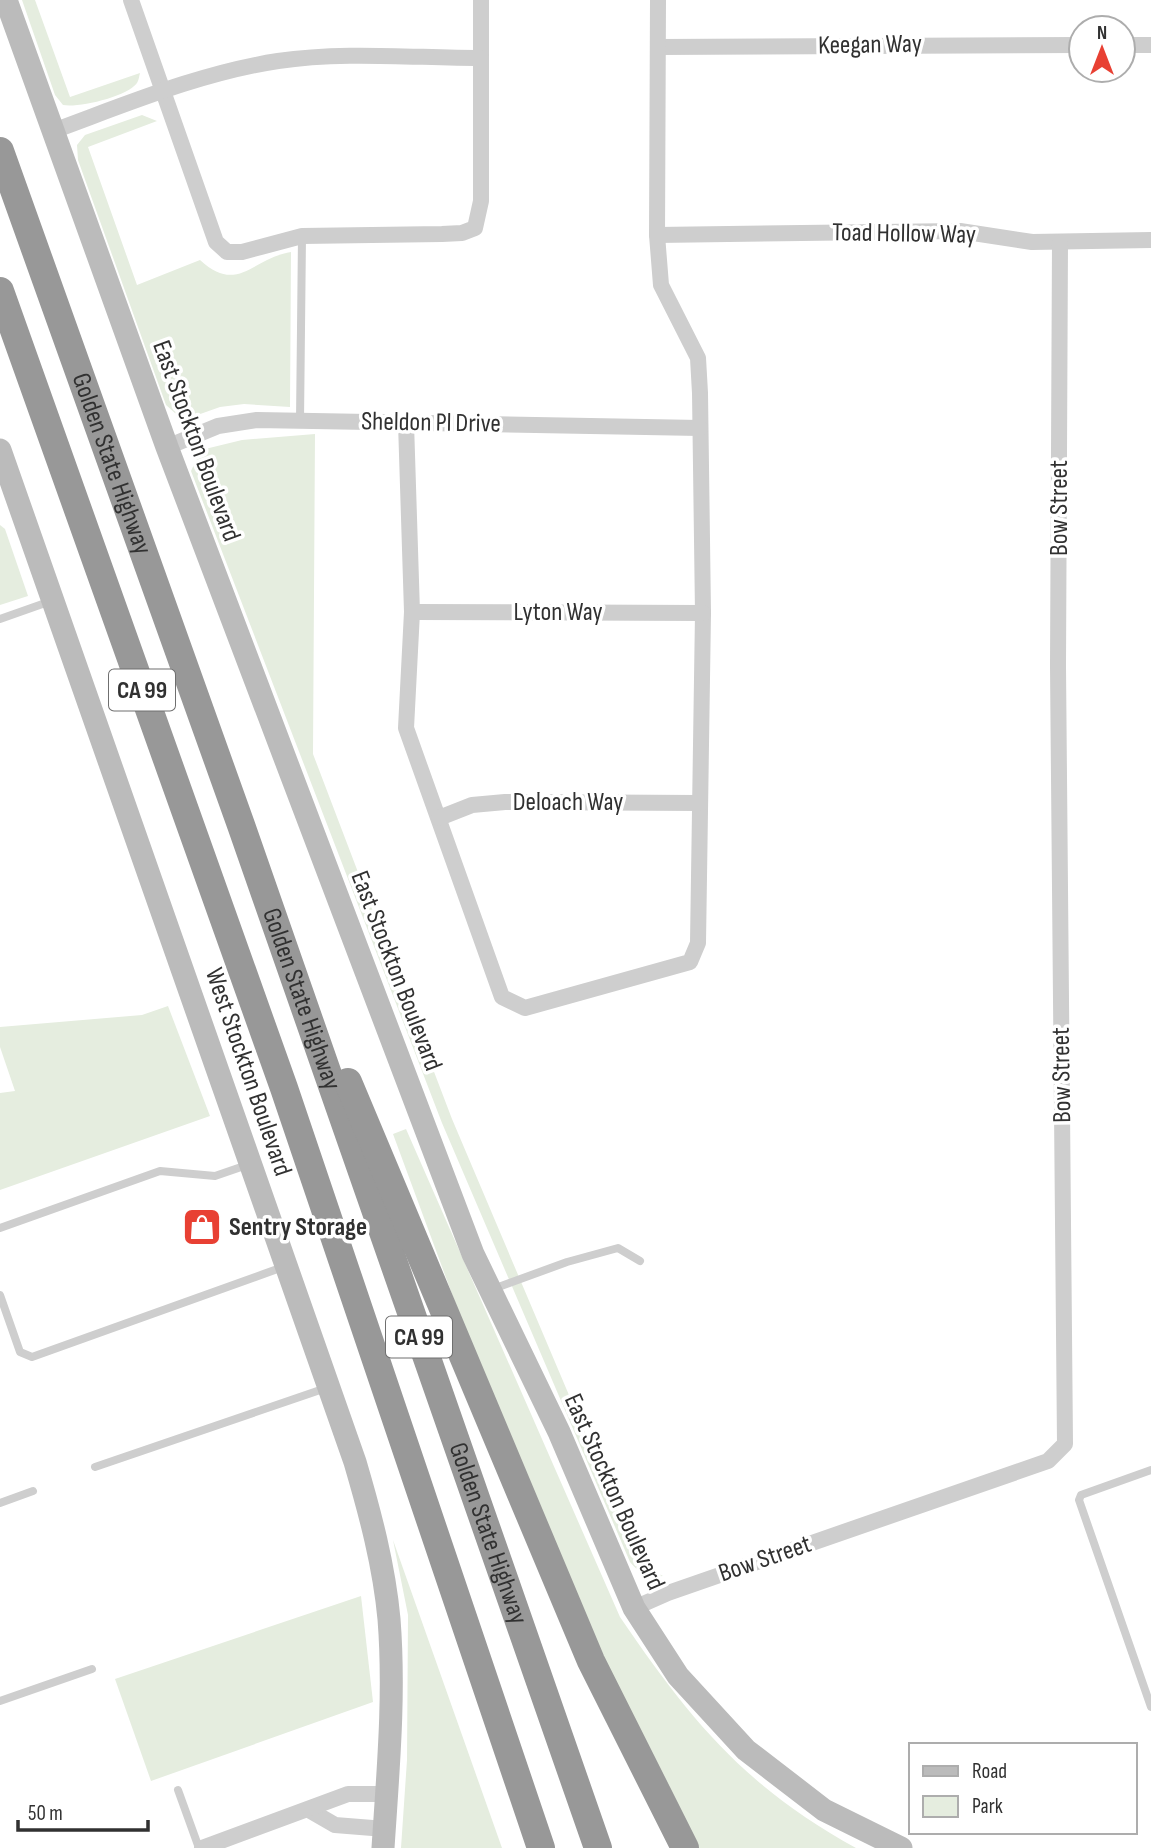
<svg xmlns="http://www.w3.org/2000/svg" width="1151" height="1848" viewBox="0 0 1151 1848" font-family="'Sofia Sans Condensed',sans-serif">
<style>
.green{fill:#e5eddf}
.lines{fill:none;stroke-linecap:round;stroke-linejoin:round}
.lane{stroke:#cecece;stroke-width:8}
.street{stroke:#cecece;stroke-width:16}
.secondary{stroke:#bbb;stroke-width:23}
.highway{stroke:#989898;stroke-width:28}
.labels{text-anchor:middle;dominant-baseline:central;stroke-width:7;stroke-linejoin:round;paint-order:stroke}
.shield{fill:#fff;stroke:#6f6f6f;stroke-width:2}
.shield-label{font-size:24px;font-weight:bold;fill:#313131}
.street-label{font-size:26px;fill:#313131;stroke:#fff}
.poi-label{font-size:26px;font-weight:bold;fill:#313131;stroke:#fff;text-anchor:start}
</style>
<rect width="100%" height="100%" fill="#fff"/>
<g class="green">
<path d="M22,0H35L70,97L140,73C139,76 139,80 137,83C127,97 78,108 63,105L55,95Z"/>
<path d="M142,115L157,121L88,147L137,285L200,260C238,295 252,258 291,252L290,407L244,404L220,407L189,418L176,414L166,405L78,160L77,145L85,135Z"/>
<path d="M315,434L313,754L452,1119L641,1565L663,1576C648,1577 640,1574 630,1562L442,1123L191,471L201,450L242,440Z"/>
<polygon points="0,525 5,529 28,596 0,605"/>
<polygon points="168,1006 210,1116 0,1190 0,1093 15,1091 0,1047 0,1027 142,1015"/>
<path d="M406,1129L620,1617C690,1720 745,1787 856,1848H697L633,1725L493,1405L393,1134Z"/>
<polygon points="393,1540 502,1848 401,1848 407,1760 408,1615"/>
<polygon points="361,1596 373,1702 151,1781 115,1679"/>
</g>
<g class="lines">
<g class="lane">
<polyline points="300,421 302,236"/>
<polyline points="0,619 51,601"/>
<polyline points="0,1228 160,1171 215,1176 247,1165"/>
<polyline points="493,1289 567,1262 618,1248 640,1261"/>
<polyline points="0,1295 20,1352 32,1357 283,1267"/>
<polyline points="95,1467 326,1388"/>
<polyline points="1151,1470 1081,1495 1079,1500 1151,1707"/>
<polyline points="0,1503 33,1491"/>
<polyline points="0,1701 92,1669"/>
<polyline points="178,1790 199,1848"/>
</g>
<g class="street">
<polyline points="131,0 216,242 227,252 242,252 302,236 442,234 462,233 475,228 481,201 481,0"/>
<polyline points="1123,45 1151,45"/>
<polyline points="659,47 1081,45"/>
<path d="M53,131C127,104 200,73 278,61C344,51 415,58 481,58"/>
<polyline points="657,235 960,231 1032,242 1151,240"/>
<polyline points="406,423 412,612 406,728 502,997 525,1008 690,962 698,943 703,613 700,393 698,358 661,285 657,235 658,0"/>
<polyline points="167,447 218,426 257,420 700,428"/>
<polyline points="412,612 703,613"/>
<polyline points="439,818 472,805 505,802 700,803"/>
<polyline points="634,1608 668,1593 1048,1461 1065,1444 1058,666 1060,242"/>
<polyline points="309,1810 335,1825 385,1829"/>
<polyline points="202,1848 348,1794 387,1794"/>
</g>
<g class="secondary">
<polyline points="6,0 167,447 473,1254 559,1432 634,1608 678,1676 746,1750 824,1810 901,1848"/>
<path d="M0,450L355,1462C370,1513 384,1565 389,1619C395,1695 388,1771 383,1848"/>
</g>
<g class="highway">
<path id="s1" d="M0,151L241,825L598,1848"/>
<polyline points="0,291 284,1088 541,1848"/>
<polyline points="348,1082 591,1661 685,1848"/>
</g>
</g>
<defs>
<g id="shop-square" transform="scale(2.0125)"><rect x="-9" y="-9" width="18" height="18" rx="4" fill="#e84033" stroke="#fff"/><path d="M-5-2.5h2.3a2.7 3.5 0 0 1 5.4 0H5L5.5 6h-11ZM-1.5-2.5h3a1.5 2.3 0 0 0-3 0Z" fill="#fff"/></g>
</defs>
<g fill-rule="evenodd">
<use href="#shop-square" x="202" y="1227"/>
</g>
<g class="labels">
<g class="shield">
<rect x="109" y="669.5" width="66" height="41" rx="5"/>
<rect x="386" y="1316.5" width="66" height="41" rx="5"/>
</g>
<g class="shield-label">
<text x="142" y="690">CA 99</text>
<text x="419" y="1337">CA 99</text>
</g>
<g class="street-label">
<text transform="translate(870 45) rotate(-1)">Keegan Way</text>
<text transform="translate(904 234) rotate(1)">Toad Hollow Way</text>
<text transform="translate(431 423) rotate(1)">Sheldon Pl Drive</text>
<text transform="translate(196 441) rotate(70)">East Stockton Boulevard</text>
<text stroke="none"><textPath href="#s1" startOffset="332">Golden State Highway</textPath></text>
<text transform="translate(1059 508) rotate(-90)">Bow Street</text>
<text x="558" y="612">Lyton Way</text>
<text x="568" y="802">Deloach Way</text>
<text transform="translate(396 971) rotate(69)">East Stockton Boulevard</text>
<text stroke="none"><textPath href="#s1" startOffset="900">Golden State Highway</textPath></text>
<text transform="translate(248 1072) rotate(71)">West Stockton Boulevard</text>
<text transform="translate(1062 1075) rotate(-91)">Bow Street</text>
<text transform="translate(614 1492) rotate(66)">East Stockton Boulevard</text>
<text stroke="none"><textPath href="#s1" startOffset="1466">Golden State Highway</textPath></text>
<text transform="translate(765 1559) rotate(-19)">Bow Street</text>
</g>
<g class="poi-label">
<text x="229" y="1227">Sentry Storage</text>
</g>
</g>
<rect x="909" y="1743" width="228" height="91" fill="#ffffff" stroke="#adadad" stroke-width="2"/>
<rect x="923" y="1766" width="35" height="10" fill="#bbbbbb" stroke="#adadad" stroke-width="2"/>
<text x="972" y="1778" font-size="21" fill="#313131">Road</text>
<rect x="923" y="1796" width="35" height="21" fill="#e5eddf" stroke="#adadad" stroke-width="2"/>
<text x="972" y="1813" font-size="21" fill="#313131">Park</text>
<g transform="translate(1102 49)"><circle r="33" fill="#ffffff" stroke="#adadad" stroke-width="2"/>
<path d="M0-5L12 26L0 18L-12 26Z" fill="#e84033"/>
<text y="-10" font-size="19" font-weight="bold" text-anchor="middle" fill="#313131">N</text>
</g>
<path d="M18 1820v10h130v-10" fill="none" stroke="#313131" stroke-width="3.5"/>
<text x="28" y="1820" font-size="21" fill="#313131" stroke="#ffffff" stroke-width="5" paint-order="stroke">50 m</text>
</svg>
